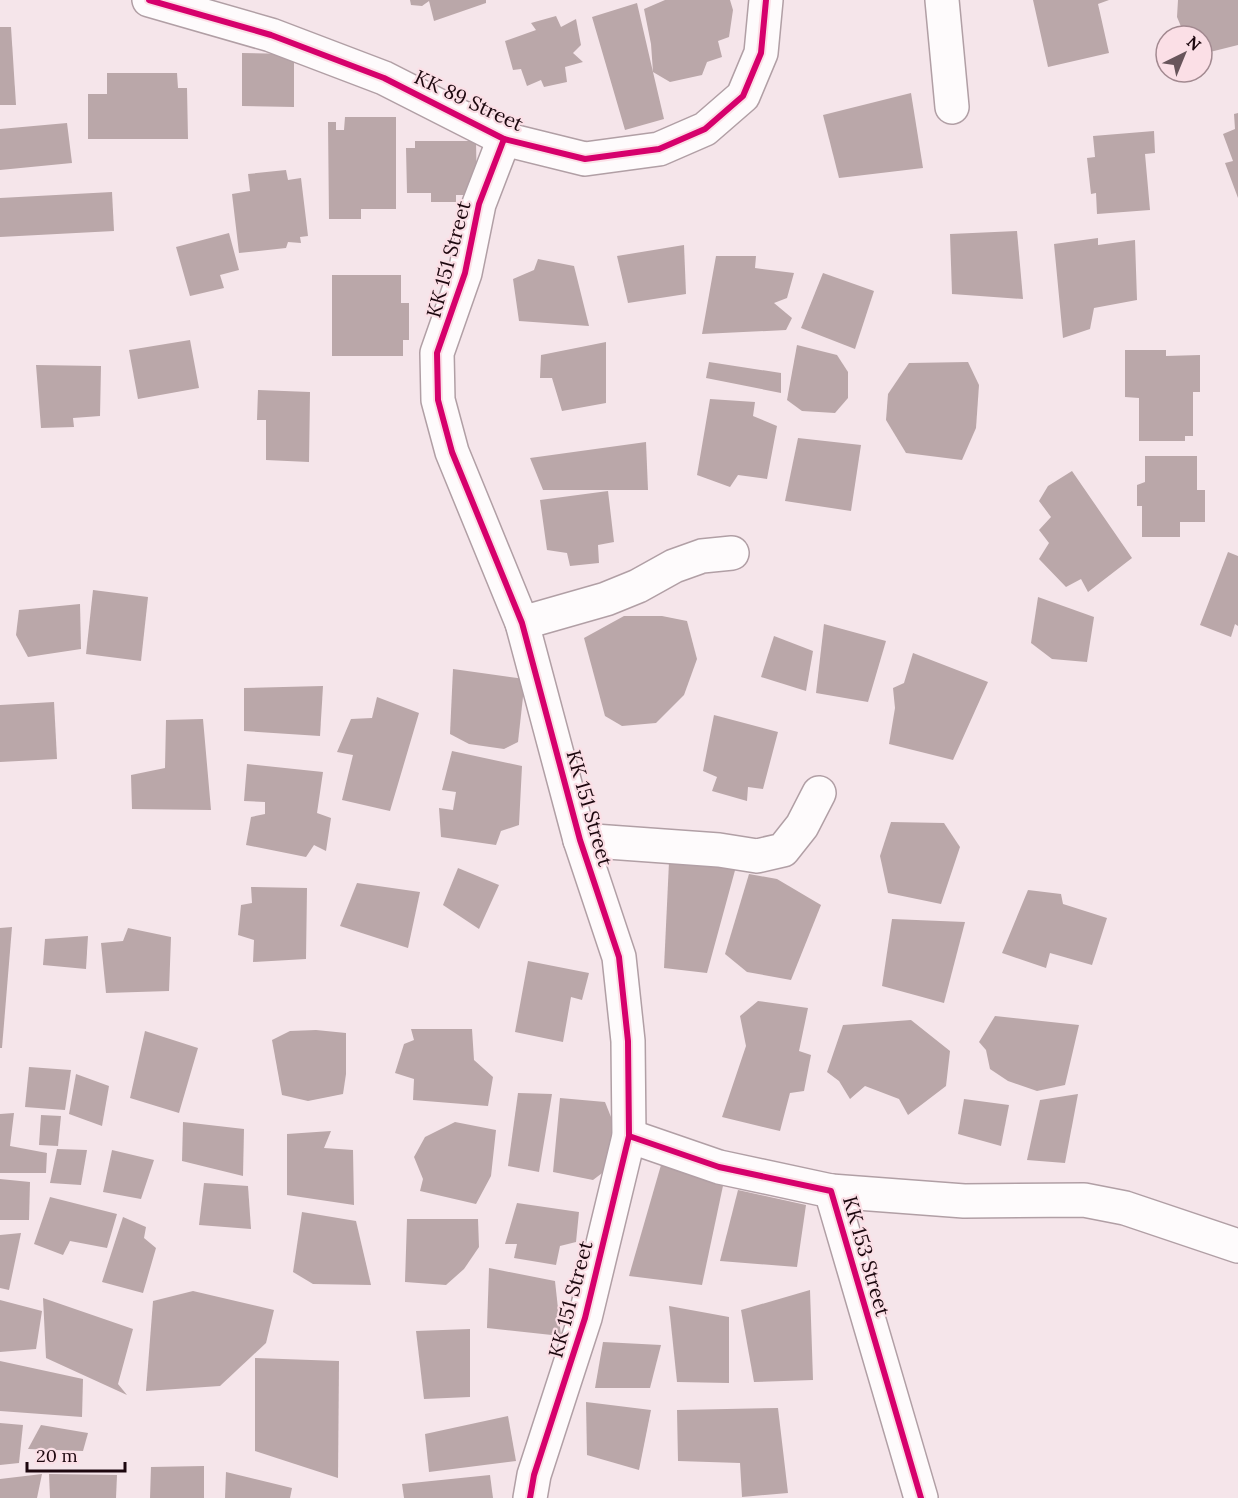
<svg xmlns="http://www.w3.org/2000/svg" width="1238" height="1498" viewBox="0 0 1238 1498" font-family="Lora,serif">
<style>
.building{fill:#baa7a9}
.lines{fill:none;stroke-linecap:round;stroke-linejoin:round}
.minor-casing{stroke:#b19fa5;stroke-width:36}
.minor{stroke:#fefbfc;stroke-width:33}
.cycleway-casing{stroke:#fbdfe6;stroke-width:10}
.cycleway{stroke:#d6006c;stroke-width:6}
.labels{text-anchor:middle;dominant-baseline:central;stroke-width:4.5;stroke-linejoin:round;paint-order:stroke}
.street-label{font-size:20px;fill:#1c070e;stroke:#fbdfe6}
</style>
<rect width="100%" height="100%" fill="#f5e5ea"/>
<g class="building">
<polygon points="410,0 486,0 486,3 434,21 429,1 422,6 411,5"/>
<polygon points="665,0 730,0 733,10 729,37 718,41 722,57 707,62 702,75 670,82 653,72 664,119 625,130 592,17 637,3 653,72 651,44 644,9"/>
<polygon points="1033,0 1109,0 1098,4 1109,53 1048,67"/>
<polygon points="1178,0 1238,0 1238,45 1202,54 1202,36 1185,36 1177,17"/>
<polygon points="556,16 561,27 576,19 581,45 573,53 583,62 565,67 567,82 544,87 541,80 527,86 521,69 513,70 505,41 536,30 531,23"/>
<polygon points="0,27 11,27 16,105 0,105"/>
<polygon points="242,53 294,54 294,107 242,106"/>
<polygon points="107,73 177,73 178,88 187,88 188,139 88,139 88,94 107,94"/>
<polygon points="911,93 923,168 839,178 823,115"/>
<polygon points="1238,113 1238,198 1225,163 1233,161 1223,134 1235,129 1234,114"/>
<polygon points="345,117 396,117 396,209 361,209 361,219 329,219 328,122 336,122 336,130 344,130"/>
<polygon points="67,123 72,163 0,170 0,129"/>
<polygon points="1154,131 1155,153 1145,154 1150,210 1097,214 1096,193 1091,194 1087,158 1095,157 1093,136"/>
<polygon points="415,141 476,141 477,195 456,195 456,202 431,202 431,193 407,193 406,148 415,148"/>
<polygon points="286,170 288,180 301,178 308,236 300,237 301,243 288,242 286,248 239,253 232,194 250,191 248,174"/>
<polygon points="112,192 114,231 0,237 0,198"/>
<polygon points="1017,231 1023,299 952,294 950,234"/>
<polygon points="229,233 239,270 220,275 224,288 190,296 176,247"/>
<polygon points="1098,238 1098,245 1135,240 1137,300 1094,308 1090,329 1063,338 1054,244"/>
<polygon points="684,245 686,294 628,303 617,256"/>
<polygon points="716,256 756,256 755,268 794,273 787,298 774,303 792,318 786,330 702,334"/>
<polygon points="538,259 574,266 589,326 519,321 513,279 534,270"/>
<polygon points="823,273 874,291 855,349 801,328"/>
<polygon points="332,275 401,275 401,303 409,303 409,340 403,340 403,356 332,356"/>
<polygon points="190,340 199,388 138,399 129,350"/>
<polygon points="606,342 606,403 562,411 552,378 540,378 541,355"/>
<polygon points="797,345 837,355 848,372 848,398 835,413 802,411 787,400"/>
<polygon points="1125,350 1166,350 1166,356 1200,355 1200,392 1193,392 1193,436 1185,436 1185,441 1139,441 1139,398 1125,397"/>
<polygon points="709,362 781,373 781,393 706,378"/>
<polygon points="968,362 979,385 976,428 962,460 906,453 886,420 888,394 909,363"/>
<polygon points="36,365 101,366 100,416 73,418 74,427 41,428"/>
<polygon points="258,390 310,392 309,462 266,460 266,420 257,420"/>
<polygon points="710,399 755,402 753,416 777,426 767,479 738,475 730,487 697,475"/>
<polygon points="798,438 861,445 851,511 785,501"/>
<polygon points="646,442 648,490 543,490 530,458"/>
<polygon points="1145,456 1197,456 1197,490 1205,490 1205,522 1180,522 1180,537 1142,537 1142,506 1137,506 1137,485 1145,482"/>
<polygon points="1072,471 1132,558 1088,592 1081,579 1066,587 1039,559 1049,543 1039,530 1051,517 1039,501 1048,486"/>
<polygon points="608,491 614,542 598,545 599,563 570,566 567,553 547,550 540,500"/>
<polygon points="1228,552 1238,556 1238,626 1235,624 1231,637 1200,625"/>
<polygon points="93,590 148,597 141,661 86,654"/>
<polygon points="1038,597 1094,617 1087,662 1052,659 1031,643"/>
<polygon points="80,604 81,649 28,657 16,635 19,610"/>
<polygon points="624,616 662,616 687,621 697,659 684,695 656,723 622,726 605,716 584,638"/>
<polygon points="824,624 886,641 868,702 816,693"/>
<polygon points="774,636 813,651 806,691 761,677"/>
<polygon points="913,653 988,682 953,760 889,744 895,708 893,688 904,683"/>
<polygon points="453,669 525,679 518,742 504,749 469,744 450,734"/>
<polygon points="323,686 320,736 244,731 244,688"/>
<polygon points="377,697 419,713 390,811 342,800 353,755 337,752 351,719 372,718"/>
<polygon points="54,702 57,759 0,762 0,705"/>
<polygon points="714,715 778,732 763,789 748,787 747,801 712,791 717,777 703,771"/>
<polygon points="203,719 211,810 132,809 131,775 165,768 166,720"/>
<polygon points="452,751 522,766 519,825 501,831 496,845 441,837 439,808 453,810 456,792 442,790"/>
<polygon points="247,764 323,772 317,813 331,818 326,851 314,845 306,857 246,845 251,817 265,814 265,802 244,801"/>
<polygon points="891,822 944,823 960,847 941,904 888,893 880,856"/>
<polygon points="669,862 737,863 707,973 664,968"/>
<polygon points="458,868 499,885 479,929 443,905"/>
<polygon points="749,874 777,879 821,905 791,980 747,972 725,954"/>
<polygon points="357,883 420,892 408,948 340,926"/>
<polygon points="251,887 307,888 306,959 253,962 254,940 238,935 241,905 252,903"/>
<polygon points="1028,890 1061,894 1063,904 1107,918 1092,965 1050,953 1046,968 1002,953"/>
<polygon points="892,919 965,922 944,1003 882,986"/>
<polygon points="12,927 2,1048 0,1048 0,928"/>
<polygon points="128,928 171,937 169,991 106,993 101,943 123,941"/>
<polygon points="88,936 86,969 43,965 45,939"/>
<polygon points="528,961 589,973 582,1000 571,997 563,1042 515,1032"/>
<polygon points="758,1001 808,1008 799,1051 811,1055 804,1091 790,1093 780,1131 722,1117 746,1046 740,1016"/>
<polygon points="995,1016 1079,1025 1065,1085 1037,1091 1008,1081 990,1069 986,1050 979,1042"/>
<polygon points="911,1020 950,1051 946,1086 908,1115 899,1099 865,1086 850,1099 839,1081 827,1072 843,1025"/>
<polygon points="411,1029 472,1029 474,1060 493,1077 488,1106 413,1100 414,1079 395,1073 404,1044 414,1040"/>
<polygon points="316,1030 346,1033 346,1074 343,1094 308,1101 282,1095 272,1040 290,1031"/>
<polygon points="145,1031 198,1048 179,1113 130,1098"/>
<polygon points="29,1067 71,1070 65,1110 25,1107"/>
<polygon points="76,1074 109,1086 102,1126 69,1114"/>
<polygon points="518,1093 552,1094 539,1172 508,1166"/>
<polygon points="1078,1094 1065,1163 1027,1160 1040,1100"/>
<polygon points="560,1098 605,1102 617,1132 610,1167 593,1180 553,1172"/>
<polygon points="964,1099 1009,1105 1001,1146 958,1134"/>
<polygon points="14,1113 10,1146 47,1153 46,1173 0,1173 0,1114"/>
<polygon points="41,1115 61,1116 58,1146 39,1145"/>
<polygon points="183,1122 244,1129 243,1176 182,1161"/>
<polygon points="455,1122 496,1130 491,1176 476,1204 420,1191 423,1179 414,1157 425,1137"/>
<polygon points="331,1131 324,1148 353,1150 354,1205 287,1195 287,1134"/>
<polygon points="57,1149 87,1150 81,1185 50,1183"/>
<polygon points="112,1150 154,1160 141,1199 103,1192"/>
<polygon points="661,1165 724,1181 702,1285 629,1276"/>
<polygon points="0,1179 30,1182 29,1220 0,1220"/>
<polygon points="204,1183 248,1186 251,1229 199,1225"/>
<polygon points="738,1190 806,1205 797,1267 720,1261"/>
<polygon points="50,1197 117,1214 107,1248 70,1241 63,1255 34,1244"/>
<polygon points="517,1203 579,1212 576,1242 560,1246 556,1265 514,1258 517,1244 505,1244"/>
<polygon points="302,1212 356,1221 371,1285 313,1284 293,1272"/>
<polygon points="123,1217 146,1227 144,1238 156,1248 143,1293 102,1282"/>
<polygon points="407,1219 478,1219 479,1247 464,1269 446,1285 405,1282"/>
<polygon points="21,1233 9,1290 0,1288 0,1235"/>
<polygon points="489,1268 555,1281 561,1336 487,1328"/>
<polygon points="810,1290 813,1380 754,1382 741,1310"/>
<polygon points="193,1291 274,1310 266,1343 220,1386 146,1391 153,1301"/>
<polygon points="43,1298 133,1329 118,1384 127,1395 46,1358"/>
<polygon points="0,1300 42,1311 36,1349 0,1352"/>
<polygon points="669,1306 729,1317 729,1383 677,1382"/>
<polygon points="470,1329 470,1397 424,1399 416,1331"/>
<polygon points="603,1342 661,1345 650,1388 595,1388"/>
<polygon points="255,1358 339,1361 338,1478 255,1451"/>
<polygon points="0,1361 83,1379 82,1417 0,1411"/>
<polygon points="586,1402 651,1410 639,1470 587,1455"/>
<polygon points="778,1408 788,1493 742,1497 740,1463 678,1461 677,1410"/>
<polygon points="508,1416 516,1461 429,1472 425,1434"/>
<polygon points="0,1423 23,1425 19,1463 0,1465"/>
<polygon points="41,1425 88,1433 83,1451 28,1449"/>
<polygon points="204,1466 204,1498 150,1498 151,1467"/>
<polygon points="226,1472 292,1488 290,1498 225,1498"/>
<polygon points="42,1474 37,1498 0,1498 0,1479"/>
<polygon points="49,1474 117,1475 116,1498 50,1498"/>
<polygon points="490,1475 493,1498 404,1498 402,1484"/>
</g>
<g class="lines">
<g class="minor-casing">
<g id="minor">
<polyline points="149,0 271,35 384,78 504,139 585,159 659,149 705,129 743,96 761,53 766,0"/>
<polyline points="942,0 952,107"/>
<polyline points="504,139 479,204 465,273 437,353 438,400 452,452 522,623 580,840 619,957 628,1041 629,1136 585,1318 534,1475 530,1498"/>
<polyline points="522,623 606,599 638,586 674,566 702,556 732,553"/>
<polyline points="580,840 719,850 757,856 783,850 802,826 819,793"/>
<polyline points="629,1136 719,1167 831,1191 921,1498"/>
<polyline points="831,1191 964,1201 1084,1200 1125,1208 1238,1246"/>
</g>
</g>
<use href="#minor" class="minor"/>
<g class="cycleway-casing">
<g id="cycleway">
<polyline points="149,0 271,35 384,78 504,139 585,159 659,149 705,129 743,96 761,53 766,0"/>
<polyline points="504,139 479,204 465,273 437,353 438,400 452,452 522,623 580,840 619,957 628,1041 629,1136 585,1318 534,1475 530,1498"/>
<polyline points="629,1136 719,1167 831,1191 921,1498"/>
</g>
</g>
<use href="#cycleway" class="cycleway"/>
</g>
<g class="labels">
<g class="street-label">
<text transform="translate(469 100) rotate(25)">KK 89 Street</text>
<text transform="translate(448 259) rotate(-75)">KK 151 Street</text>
<text transform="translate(590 808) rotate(74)">KK 151 Street</text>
<text transform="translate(867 1256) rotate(74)">KK 153 Street</text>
<text transform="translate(570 1299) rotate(-75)">KK 151 Street</text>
</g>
</g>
<g transform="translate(1184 54) rotate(43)"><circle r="28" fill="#fbdfe6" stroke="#a28990" stroke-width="1.5"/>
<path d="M0-4.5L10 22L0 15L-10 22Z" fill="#68555b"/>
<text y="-9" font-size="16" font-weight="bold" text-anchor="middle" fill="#1c070e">N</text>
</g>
<path d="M27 1462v9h98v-9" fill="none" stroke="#1c070e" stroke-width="3"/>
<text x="36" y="1462" font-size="18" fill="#1c070e" stroke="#fbdfe6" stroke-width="4.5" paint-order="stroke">20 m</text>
</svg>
